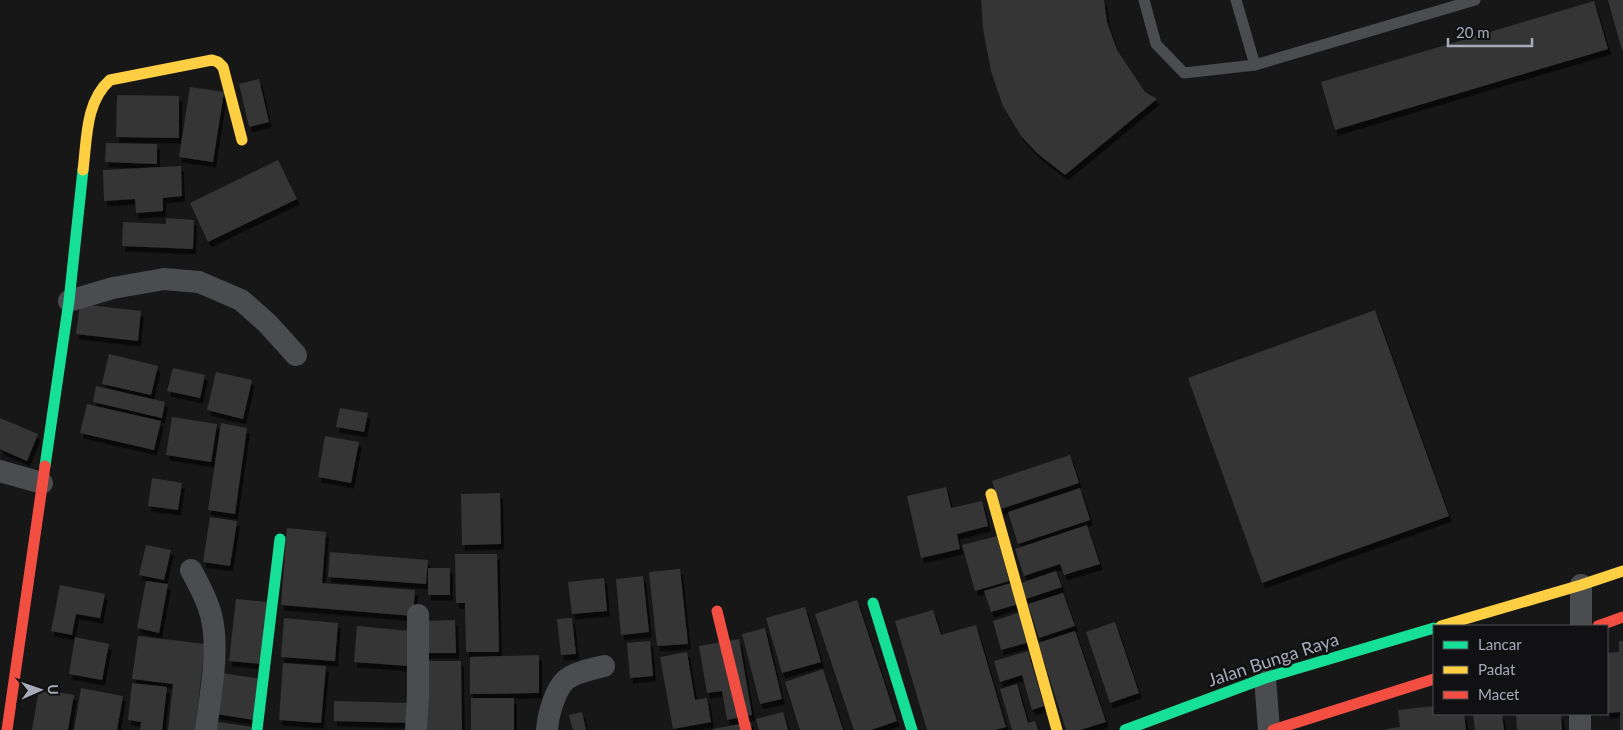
<svg xmlns="http://www.w3.org/2000/svg" width="1623" height="730" viewBox="0 0 1623 730" font-family="Lato,sans-serif">
<style>
.building{fill:#353536;filter:url(#shadow)}
.lines{fill:none;stroke-linecap:round;stroke-linejoin:round}
.lane{stroke:#4a4c50;stroke-width:11}
.street{stroke:#4a4c50;stroke-width:22}
.fast{stroke:#16e098;stroke-width:11}
.slow{stroke:#ffcf43;stroke-width:11}
.jam{stroke:#f24e42;stroke-width:11}
.labels{text-anchor:middle;dominant-baseline:central;stroke-width:5;stroke-linejoin:round;paint-order:stroke}
.street-label{font-size:18px;fill:#a7abb9;stroke:#111113}
</style>
<defs>
<filter id="shadow"><feDropShadow dx="3" dy="5.5" stdDeviation="0" flood-color="#0009"/></filter>
</defs>
<rect width="100%" height="100%" fill="#171717"/>
<g class="building">
<polygon points="981,0 1104,0 1107,22 1117,50 1145,92 1157,99 1065,175 1038,154 1021,136 1003,106 991,71 983,29"/>
<polygon points="1608,0 1623,0 1623,50 1622,50"/>
<polygon points="1594,1 1608,49 1335,130 1321,82"/>
<polygon points="259,79 269,122 249,127 239,84"/>
<polygon points="190,87 224,92 213,162 179,157"/>
<polygon points="117,95 179,96 179,138 116,137"/>
<polygon points="106,143 157,144 157,164 105,162"/>
<polygon points="278,160 297,199 208,242 190,203"/>
<polygon points="181,166 182,196 163,198 163,211 136,213 135,199 104,201 103,170"/>
<polygon points="166,218 194,220 193,249 122,246 123,222 166,224"/>
<polygon points="80,304 141,311 138,341 76,334"/>
<polygon points="1375,310 1449,516 1262,583 1188,378"/>
<polygon points="109,354 158,366 151,395 102,384"/>
<polygon points="173,368 205,375 200,398 167,391"/>
<polygon points="216,372 252,380 243,419 207,410"/>
<polygon points="96,386 165,402 162,418 93,402"/>
<polygon points="87,404 161,421 154,450 80,433"/>
<polygon points="340,408 368,413 364,432 336,427"/>
<polygon points="172,417 217,424 211,462 166,455"/>
<polygon points="0,418 38,434 27,461 0,449"/>
<polygon points="221,423 247,428 235,514 208,510"/>
<polygon points="325,436 359,442 351,483 318,477"/>
<polygon points="1070,455 1079,483 1001,509 992,481"/>
<polygon points="152,478 182,483 178,510 148,506"/>
<polygon points="946,487 951,508 982,501 988,526 957,534 960,549 921,558 907,496"/>
<polygon points="1080,488 1090,520 1018,544 1008,512"/>
<polygon points="500,493 501,544 462,545 461,494"/>
<polygon points="210,517 237,521 230,566 203,562"/>
<polygon points="1087,525 1100,564 1064,575 1060,564 1024,576 1015,549"/>
<polygon points="287,528 326,532 322,583 415,590 413,616 281,605"/>
<polygon points="997,536 1009,581 975,591 962,545"/>
<polygon points="146,545 171,550 164,580 139,575"/>
<polygon points="330,552 428,560 426,584 328,577"/>
<polygon points="455,554 497,554 499,652 466,652 465,603 456,603"/>
<rect x="428" y="568" width="22" height="27"/>
<polygon points="680,569 688,644 657,646 649,572"/>
<polygon points="1056,571 1062,587 1026,599 1021,583"/>
<polygon points="643,576 649,632 621,635 616,579"/>
<polygon points="604,578 607,611 572,614 568,582"/>
<polygon points="146,581 168,584 159,633 137,628"/>
<polygon points="1011,583 1018,604 991,612 984,591"/>
<polygon points="60,585 105,594 100,618 76,614 72,635 51,631"/>
<polygon points="1063,593 1075,626 1039,638 1028,604"/>
<polygon points="236,599 268,602 262,664 229,661"/>
<polygon points="857,600 897,721 871,730 854,730 815,614"/>
<polygon points="805,607 821,662 782,673 766,618"/>
<polygon points="933,610 941,635 976,625 1006,727 995,730 927,730 895,621"/>
<polygon points="1021,612 1030,642 1001,650 993,621"/>
<polygon points="284,618 338,623 335,661 281,657"/>
<polygon points="572,618 576,654 561,655 557,619"/>
<polygon points="455,620 456,653 424,653 424,621"/>
<polygon points="1115,622 1139,693 1110,703 1086,632"/>
<polygon points="357,626 411,631 408,666 354,662"/>
<polygon points="765,628 782,699 760,704 742,634"/>
<polygon points="1075,631 1106,722 1080,730 1066,730 1038,643"/>
<polygon points="138,636 205,644 195,730 168,730 173,684 132,679"/>
<polygon points="75,637 109,644 102,680 69,674"/>
<polygon points="739,639 752,715 727,720 722,691 707,693 699,646"/>
<polygon points="650,641 653,676 630,678 627,643"/>
<polygon points="1619,641 1623,641 1623,730 1620,730 1620,712 1607,713 1607,653 1619,652"/>
<polygon points="1028,651 1044,706 1032,710 1022,675 1000,682 994,661"/>
<polygon points="687,652 695,700 707,698 711,722 673,729 660,657"/>
<polygon points="539,655 539,693 470,694 470,657"/>
<polygon points="424,661 461,661 462,730 424,730"/>
<polygon points="283,663 326,666 321,723 279,720"/>
<polygon points="823,669 843,730 800,730 785,682"/>
<polygon points="222,673 261,679 254,720 216,714"/>
<polygon points="132,683 167,687 162,730 140,730 141,722 128,720"/>
<polygon points="1017,684 1028,723 1035,721 1038,730 1012,730 1000,689"/>
<polygon points="81,688 123,696 117,730 74,730"/>
<polygon points="39,689 74,695 68,730 32,730"/>
<rect x="471" y="698" width="43" height="32"/>
<polygon points="334,701 413,703 413,723 334,721"/>
<polygon points="1434,706 1434,714 1464,714 1466,730 1387,730 1387,729 1400,727 1398,710"/>
<polygon points="582,712 586,730 573,730 569,715"/>
<polygon points="783,712 788,730 759,730 756,719"/>
<polygon points="1473,714 1502,714 1504,730 1475,730"/>
<polygon points="1516,714 1561,714 1562,730 1517,730"/>
<polygon points="218,722 252,727 251,730 216,730"/>
<polygon points="751,722 752,730 713,730 713,729"/>
</g>
<g class="lines">
<g class="lane">
<polyline points="1144,0 1156,44 1184,73 1255,65 1475,0"/>
<polyline points="1236,0 1255,65"/>
</g>
<g class="street">
<polyline points="69,301 113,288 164,279 199,282 241,300 267,323 296,355"/>
<polyline points="0,471 42,483"/>
<path d="M191,570C199,585 207,599 211,615C220,649 210,695 206,730"/>
<polyline points="1581,626 1581,585"/>
<polyline points="1265,678 1269,730"/>
<polyline points="416,730 418,695 418,615"/>
<path d="M547,730C548,715 556,684 570,677C580,671 593,669 604,666"/>
<polyline points="1580,730 1580,714"/>
</g>
<g class="fast">
<polyline points="45,466 69,301 83,170"/>
<polyline points="873,603 912,730"/>
<polyline points="257,730 280,539"/>
<polyline points="1125,730 1265,678 1434,628"/>
</g>
<g class="slow">
<path d="M83,170C87,140 85,102 110,80L212,60L218,62L223,67L242,140"/>
<polyline points="991,494 1057,730"/>
<polyline points="1441,626 1581,585 1623,571"/>
</g>
<g class="jam">
<polyline points="717,611 746,730"/>
<polyline points="1598,626 1623,617"/>
<polyline points="7,730 45,466"/>
<polyline points="1273,730 1434,679"/>
</g>
</g>
<g class="labels">
<g class="street-label">
<text transform="translate(1273 659) rotate(-18)">Jalan Bunga Raya</text>
</g>
</g>
<rect x="1433" y="625" width="175" height="90" fill="#111113" stroke="#4d4f55"/>
<rect x="1443" y="641" width="25" height="8" fill="#16e098" stroke="#4d4f55"/>
<text x="1478" y="650" font-size="15" fill="#a7abb9">Lancar</text>
<rect x="1443" y="666" width="25" height="8" fill="#ffcf43" stroke="#4d4f55"/>
<text x="1478" y="675" font-size="15" fill="#a7abb9">Padat</text>
<rect x="1443" y="691" width="25" height="8" fill="#f24e42" stroke="#4d4f55"/>
<text x="1478" y="700" font-size="15" fill="#a7abb9">Macet</text>
<g transform="translate(40 690) rotate(88)" stroke="#111113" stroke-width="4" paint-order="stroke">
<path d="M0-4L9 19L0 12L-9 19Z" fill="#a7abb9"/>
<text y="-8" font-size="14" font-weight="bold" text-anchor="middle" fill="#a7abb9">U</text>
</g>
<path d="M1448 38v8h84v-8" fill="none" stroke="#a7abb9" stroke-width="2.5"/>
<text x="1456" y="38" font-size="15" fill="#a7abb9" stroke="#111113" stroke-width="4" paint-order="stroke">20 m</text>
</svg>
